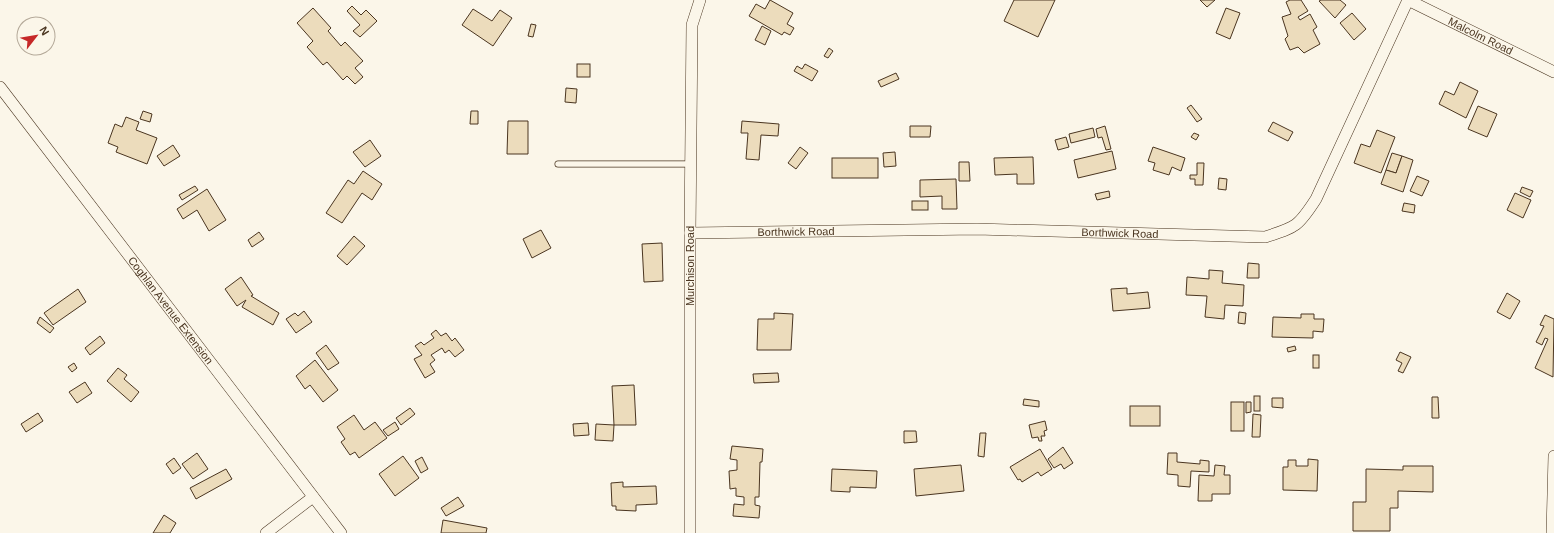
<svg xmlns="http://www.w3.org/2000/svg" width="1554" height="533" viewBox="0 0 1554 533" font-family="Helvetica,sans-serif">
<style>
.building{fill:#ecdcbc;stroke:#4a3520}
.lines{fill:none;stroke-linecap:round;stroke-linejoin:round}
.service-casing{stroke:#4a3520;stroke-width:7}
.minor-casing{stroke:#4a3520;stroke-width:12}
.service{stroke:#fbf6e9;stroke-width:5.5}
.minor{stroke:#fbf6e9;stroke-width:11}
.labels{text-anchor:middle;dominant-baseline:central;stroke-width:3;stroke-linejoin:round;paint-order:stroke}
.street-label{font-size:11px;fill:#4a3520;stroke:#fbf6e9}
</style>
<rect width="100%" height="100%" fill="#fbf6e9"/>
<g class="building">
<polygon points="770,0 793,13 787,24 794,28 790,35 784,32 782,35 749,16 756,4 765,9"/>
<polygon points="1014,0 1055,0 1038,37 1004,21"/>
<polygon points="1200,0 1215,0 1207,7"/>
<polygon points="1290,0 1301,0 1308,11 1298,17 1300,20 1310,14 1317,27 1313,30 1320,44 1304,53 1298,47 1290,50 1285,39 1288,36 1282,17 1291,14 1286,2"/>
<polygon points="1321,0 1340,0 1346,5 1335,18 1319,1"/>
<polygon points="352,6 361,15 366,10 377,21 360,37 353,31 360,25 347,11"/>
<polygon points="313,8 331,28 328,31 341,46 345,42 363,61 355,68 363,77 355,84 347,76 343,80 327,62 323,65 307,47 313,41 297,23"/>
<polygon points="1226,8 1240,13 1230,39 1216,33"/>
<polygon points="473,9 492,21 500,10 512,18 493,46 462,25"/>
<polygon points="1352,13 1366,29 1354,40 1340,23"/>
<polygon points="531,24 536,25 533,37 528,36"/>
<polygon points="762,26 771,31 765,45 755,40"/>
<polygon points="829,48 833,51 828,58 824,56"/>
<rect x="577" y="64" width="13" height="13"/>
<polygon points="805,64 818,71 812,81 794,71 797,66 802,69"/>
<polygon points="896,73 899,79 881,87 878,81"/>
<polygon points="1460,82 1478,91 1466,118 1439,104 1445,91 1454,95"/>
<polygon points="566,88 577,89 576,103 565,102"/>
<polygon points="1191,105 1202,119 1197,122 1187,108"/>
<polygon points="1478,106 1497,114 1487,137 1468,129"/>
<polygon points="143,111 152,114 150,122 140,119"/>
<polygon points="471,111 478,111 478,124 470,124"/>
<polygon points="126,117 139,122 136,130 157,138 147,164 116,152 118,147 108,143 115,124 122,127"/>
<polygon points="508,121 528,121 528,154 507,154"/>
<polygon points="742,121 779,124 778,136 761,135 759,160 746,159 748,133 741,133"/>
<polygon points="1273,122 1293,132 1288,141 1268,131"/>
<polygon points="910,126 931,126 930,137 910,137"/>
<polygon points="1105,126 1111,149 1106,150 1102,137 1098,138 1096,129"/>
<polygon points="1093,128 1095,137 1071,143 1069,134"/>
<polygon points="1377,130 1395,137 1381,173 1354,163 1361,144 1370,147"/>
<polygon points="1194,133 1199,135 1196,140 1191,137"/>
<polygon points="1066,137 1069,147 1058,150 1055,140"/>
<polygon points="370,140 381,156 365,167 353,152"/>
<polygon points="173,145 180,156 164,166 157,156"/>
<polygon points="800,147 808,153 796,169 788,163"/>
<polygon points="1153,147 1185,158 1181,171 1172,167 1169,175 1153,170 1155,163 1148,161"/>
<polygon points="1112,151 1116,169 1078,178 1074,160"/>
<polygon points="895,152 896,166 884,167 883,153"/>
<polygon points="1392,153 1402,156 1396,173 1386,170"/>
<polygon points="1402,156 1413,160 1403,192 1381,184 1386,170 1396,173"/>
<polygon points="1033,157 1034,184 1017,184 1017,174 995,175 994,158"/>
<rect x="832" y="158" width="46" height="20"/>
<polygon points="959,162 969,162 970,181 959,181"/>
<polygon points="1197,163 1204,163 1203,185 1195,185 1195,179 1190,179 1190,175 1197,175"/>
<polygon points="363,171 382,184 372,200 362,193 342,223 326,213 348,180 354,184"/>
<polygon points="1417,176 1429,181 1422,196 1410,191"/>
<polygon points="1219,178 1227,179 1226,190 1218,189"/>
<polygon points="956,179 957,209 942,209 942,196 920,197 920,180"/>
<polygon points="195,186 198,190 182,200 179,195"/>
<polygon points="1522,187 1533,191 1530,197 1520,192"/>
<polygon points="207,189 226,220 209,231 197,210 183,219 177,209"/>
<polygon points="1109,191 1110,197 1097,200 1095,194"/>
<polygon points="1515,193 1531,200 1523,218 1507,210"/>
<rect x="912" y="201" width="16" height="9"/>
<polygon points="1404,203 1415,205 1414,213 1402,211"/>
<polygon points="541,230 551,248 532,258 523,239"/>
<polygon points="259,232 264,239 252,247 248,240"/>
<polygon points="354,236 365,246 347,265 337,256"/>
<polygon points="662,243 663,281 644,282 642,244"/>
<polygon points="1248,263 1259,264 1259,278 1247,278"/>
<polygon points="1209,270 1223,271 1222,283 1244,285 1243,306 1225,305 1224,319 1205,317 1207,296 1186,295 1187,277 1209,279"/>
<polygon points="241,277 253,295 251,296 279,313 273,325 242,307 246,300 237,306 225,289"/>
<polygon points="1127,288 1127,294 1148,292 1150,308 1113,311 1111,289"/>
<polygon points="78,289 86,302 53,325 44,313"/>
<polygon points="1507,293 1520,301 1510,319 1497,312"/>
<polygon points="304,311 312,322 296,333 286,319 295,313 298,316"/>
<polygon points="1239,312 1246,313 1245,324 1238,323"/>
<polygon points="774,313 793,314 791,350 757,350 758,319 774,319"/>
<polygon points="1301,314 1314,314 1314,319 1324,319 1323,332 1313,331 1313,338 1272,337 1273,317 1301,318"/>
<polygon points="1545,315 1554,319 1553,377 1535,368 1548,339 1545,338 1542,345 1536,342 1544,326 1540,325"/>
<polygon points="40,317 54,328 50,333 37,323"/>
<polygon points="436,330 441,336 446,333 452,341 455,338 464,350 455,357 449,350 445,353 442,348 431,355 435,360 430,364 435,372 425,378 414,359 422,355 415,346 421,342 424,345 434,338 431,334"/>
<polygon points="100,336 105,343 90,355 85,348"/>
<polygon points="326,345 339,363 328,370 316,353"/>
<polygon points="1295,346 1296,350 1288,352 1287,348"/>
<polygon points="1400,352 1411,357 1403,373 1398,371 1402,363 1396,360"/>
<rect x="1313" y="355" width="6" height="13"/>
<polygon points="315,360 338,390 323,402 310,385 305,389 296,376"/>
<polygon points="74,363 77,368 72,372 68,367"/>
<polygon points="118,368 127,375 124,379 139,392 131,402 107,381"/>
<polygon points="778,373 779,382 754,383 753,374"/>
<polygon points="85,382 92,393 77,403 69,392"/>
<polygon points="634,385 636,425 614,425 612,386"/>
<rect x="1254" y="396" width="6" height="15"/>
<polygon points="1432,397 1438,397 1439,418 1432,418"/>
<polygon points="1272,398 1283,398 1283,408 1272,407"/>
<polygon points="1024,399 1039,401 1039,407 1023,405"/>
<rect x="1231" y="402" width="13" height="29"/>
<polygon points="1246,402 1251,402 1251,412 1246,413"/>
<rect x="1130" y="406" width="30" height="20"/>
<polygon points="410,408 415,414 401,425 396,418"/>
<polygon points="38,413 43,421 26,432 21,424"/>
<polygon points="1253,414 1261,415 1260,437 1252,437"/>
<polygon points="354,415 364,430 375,422 387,438 359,458 355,452 350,455 341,442 345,439 337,427"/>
<polygon points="1045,421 1047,430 1044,431 1045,436 1041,436 1042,441 1039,441 1038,437 1032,438 1029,425"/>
<polygon points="395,422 399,429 388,436 383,430"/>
<polygon points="588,423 589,435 574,436 573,424"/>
<polygon points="596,424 614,425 613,441 595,440"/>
<polygon points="904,431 916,431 917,442 904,443"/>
<polygon points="980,433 986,433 984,457 978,456"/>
<polygon points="732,446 763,449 762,462 760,462 759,497 755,497 755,505 760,506 759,518 733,516 734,504 744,505 744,497 736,496 736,488 730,489 729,471 737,470 737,460 730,459"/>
<polygon points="1063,447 1073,463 1064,469 1061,464 1054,468 1048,459"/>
<polygon points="1040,449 1052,469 1041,476 1038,472 1022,482 1020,479 1018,480 1010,467"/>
<polygon points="197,453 208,469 193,479 182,464"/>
<polygon points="1168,453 1177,453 1177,462 1200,464 1200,460 1209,461 1209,472 1191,471 1190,487 1178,486 1178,475 1167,474"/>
<polygon points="403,456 419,478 395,496 379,474"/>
<polygon points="422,457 428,469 421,473 415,461"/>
<polygon points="174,458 181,468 173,474 166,464"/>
<polygon points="1308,459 1318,460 1317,491 1283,490 1283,467 1288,467 1288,460 1296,460 1296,466 1308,466"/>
<polygon points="961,465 964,491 916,496 914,469"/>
<polygon points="1215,465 1225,466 1224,475 1230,475 1230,494 1212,494 1212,501 1198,501 1199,475 1214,476"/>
<polygon points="1403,466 1433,466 1433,492 1398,491 1398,508 1390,508 1390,531 1353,531 1353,502 1366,502 1366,469 1403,470"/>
<polygon points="226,469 232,479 196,499 190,488"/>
<polygon points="832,469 877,471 876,488 850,487 850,492 831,491"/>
<polygon points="623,482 623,487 656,486 657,504 636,505 636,511 616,510 616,506 612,506 611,483"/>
<polygon points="458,497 464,506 446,516 441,508"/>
<polygon points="164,515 176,523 170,533 153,533"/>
<polygon points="443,520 487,528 486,533 441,533"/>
</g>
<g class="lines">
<g class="service-casing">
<polyline id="service" points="558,164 691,164"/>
</g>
<g class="minor-casing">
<g id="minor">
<path id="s1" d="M1408,0L1554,72"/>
<path id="s2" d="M0,87L341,533"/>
<path id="s3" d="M690,233L977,229L1265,237C1296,227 1298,227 1316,199L1408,0"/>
<polyline points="266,533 313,497"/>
<path id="s4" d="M690,533V233L692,25L700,0"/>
<polyline points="1552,533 1554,456"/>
</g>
</g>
<use href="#service" class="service"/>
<use href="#minor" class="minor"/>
</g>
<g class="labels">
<g class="street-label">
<text stroke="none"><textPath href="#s1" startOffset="81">Malcolm Road</textPath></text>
<text stroke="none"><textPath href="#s3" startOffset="106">Borthwick Road</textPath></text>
<text stroke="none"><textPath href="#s3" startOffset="430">Borthwick Road</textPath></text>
<text stroke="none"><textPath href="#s4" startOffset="267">Murchison Road</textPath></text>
<text stroke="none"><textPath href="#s2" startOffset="281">Coghlan Avenue Extension</textPath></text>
</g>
</g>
<g transform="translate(36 36) rotate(59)"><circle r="19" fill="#fbf6e9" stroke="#b4a999"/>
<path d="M0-3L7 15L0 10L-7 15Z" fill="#c62828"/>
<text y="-6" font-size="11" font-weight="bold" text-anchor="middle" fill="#4a3520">N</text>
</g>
</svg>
